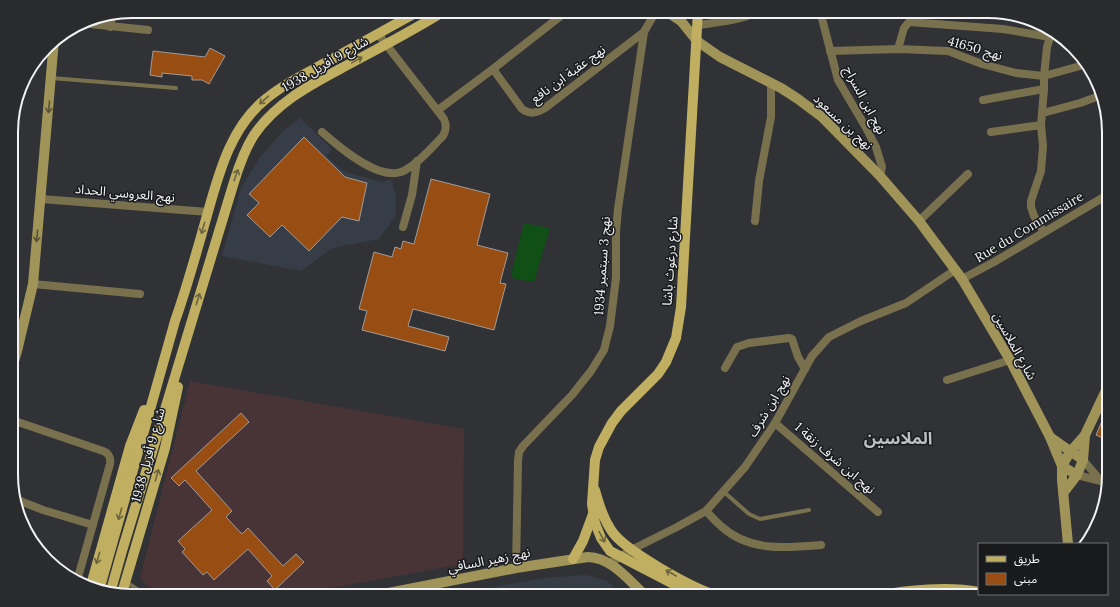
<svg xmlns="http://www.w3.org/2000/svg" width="1120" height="607" viewBox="0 0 1120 607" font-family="Lora,'Noto Sans Arabic',serif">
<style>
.built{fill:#373d46}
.education{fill:#483337}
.green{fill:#104f16}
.building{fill:#984d13;stroke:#a19b98}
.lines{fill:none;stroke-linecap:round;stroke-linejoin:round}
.lane{stroke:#79714d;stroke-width:4}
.street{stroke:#79714d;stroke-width:8}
.secondary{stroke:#a19458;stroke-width:10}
.primary{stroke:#c0af60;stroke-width:10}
.oneway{stroke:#6c643e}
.oneway2{stroke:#565137}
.labels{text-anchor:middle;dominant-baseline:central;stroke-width:3;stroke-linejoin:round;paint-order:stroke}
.street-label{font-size:13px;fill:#f1f3f6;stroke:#191a1c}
.district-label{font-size:17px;font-weight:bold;fill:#bbbec3;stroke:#191a1c}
.rim{fill:none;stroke:#f1f3f6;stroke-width:2}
</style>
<rect width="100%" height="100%" fill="#303236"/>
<g class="built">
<polygon points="300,118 332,149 326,156 345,172 382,182 391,179 396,196 395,217 379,239 332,248 301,271 222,256 241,188 261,156 284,130"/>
<polygon points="586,575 607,581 624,596 447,596 544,578"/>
</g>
<polygon class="education" points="190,381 464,429 463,564 288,596 157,596 140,578"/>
<polygon class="green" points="524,223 550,228 534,282 515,279 511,275"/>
<g class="building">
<polygon points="210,48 225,56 209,84 202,80 192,80 192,76 162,73 162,77 150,75 153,51 205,57"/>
<polygon points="304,137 345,177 367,183 359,221 342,217 309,251 282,225 270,237 247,215 259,203 249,194"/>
<polygon points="431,179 490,194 477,245 508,253 500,283 506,284 494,330 413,309 408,326 449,337 445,351 362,330 367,311 359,309 374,252 392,257 395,247 401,249 403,241 414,244"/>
<polygon points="1109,405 1109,441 1096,435"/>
<polygon points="241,413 249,422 196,471 232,511 226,517 242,534 248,528 283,566 296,554 304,562 275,590 267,581 272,576 248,549 214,580 207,572 203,575 182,552 185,549 178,541 212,510 185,480 179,486 171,478"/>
</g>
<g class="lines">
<g class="lane">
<polyline points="51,78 176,88"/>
<polyline points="724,492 749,514 760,519 809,510"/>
<polyline points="126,582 148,596"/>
<polyline points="627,596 637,588"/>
</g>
<g class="street">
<polyline points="820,11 838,80 865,126 876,147 882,167 880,176"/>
<polyline points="81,23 148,30"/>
<path d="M698,25C718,22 740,21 758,11"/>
<polyline points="110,27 112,15"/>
<polyline points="898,49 904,28 909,22 1003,29 1050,37"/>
<polyline points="830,51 898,49 948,51 982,64 1016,73 1044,76 1087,64"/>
<polyline points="493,69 567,11"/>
<polyline points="983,100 1044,89"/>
<path d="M438,110L493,69L522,109C531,115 536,113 545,108L644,32L656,11"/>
<polyline points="1043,113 1080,103 1099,96"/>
<path d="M322,132C339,147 377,180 401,172C416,166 432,147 443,136C446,130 447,126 444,119L378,34"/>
<polyline points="991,132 1041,125"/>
<polyline points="41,199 208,212"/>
<polyline points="755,221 759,181 771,117 771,84"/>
<polyline points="919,221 968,174"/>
<polyline points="403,227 412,195 417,161"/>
<polyline points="1044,232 1034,216 1031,207 1031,201 1041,171 1043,146 1041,125 1044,89 1044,76 1047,47 1052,31"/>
<polyline points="962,279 994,262 1109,194"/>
<polyline points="33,284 140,294"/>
<polyline points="725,368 737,347 749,343 789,338 792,339 798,357 805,369"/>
<polyline points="947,380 1010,360"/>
<path d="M12,420L103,451C109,453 111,458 110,464L77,581"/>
<polyline points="775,423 878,512"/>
<polyline points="1083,460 1101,481"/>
<polyline points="1077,475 1101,481 1108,484"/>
<polyline points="15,499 43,510 93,525"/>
<path d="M706,511C711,516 716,522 721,526C749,552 786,548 821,545"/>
<polyline points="610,563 631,550 677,527 706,511 745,467 775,423 812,356 829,337 861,321 906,303 955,270"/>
<polyline points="516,568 518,461 519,452 523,446 572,395 591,371 604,350 610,326 616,278 616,232 618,209 644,32"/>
</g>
<g class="secondary">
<polyline points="666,11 681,21 697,41 720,57 781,88 798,99 822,117 880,176 919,221 962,279 1010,360 1050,437 1062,466 1077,475"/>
<polyline points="12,368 17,351 33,284 54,40"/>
<polyline points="1050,437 1083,460"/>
<polyline points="1064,492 1077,475 1083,460 1085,435 1109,384"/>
<polyline points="1068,544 1062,480 1062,466 1070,452 1085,435"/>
<path d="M373,596L516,568L588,557C613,558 629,581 646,596"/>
</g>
<g class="primary">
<polyline points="698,11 681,307 676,338 666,362 658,374 621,411 612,423 599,447 595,460 592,504 595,523 601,538 610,551 687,591 699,596"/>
<path d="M595,490C599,504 603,518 611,530C624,551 694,589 718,596"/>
<polyline points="573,559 583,541 593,514"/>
<polyline points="91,585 130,446 144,410"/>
<path d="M100,587L175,321C186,290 195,258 204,226C217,181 228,128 267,98C285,83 307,73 327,62C358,45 388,28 419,11"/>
<path d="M111,590L122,551L234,182C239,166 245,149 254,135C275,104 308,86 340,69C375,50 411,32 444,11"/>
<polyline points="122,593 165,448 178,387"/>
<polyline points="991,594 997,595"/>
<path d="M877,596C907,590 949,586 979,592"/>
</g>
</g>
<defs><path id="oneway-shaft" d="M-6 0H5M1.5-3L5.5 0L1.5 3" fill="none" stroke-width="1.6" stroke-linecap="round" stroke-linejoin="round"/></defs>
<g class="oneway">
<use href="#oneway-shaft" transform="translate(357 60) rotate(-29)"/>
<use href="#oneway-shaft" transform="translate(264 100) rotate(139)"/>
<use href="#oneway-shaft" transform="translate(236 175) rotate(-71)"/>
<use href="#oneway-shaft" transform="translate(203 228) rotate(106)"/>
<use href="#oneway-shaft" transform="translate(198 299) rotate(-73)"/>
<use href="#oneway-shaft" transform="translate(157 475) rotate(-74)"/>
<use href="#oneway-shaft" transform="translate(120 514) rotate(106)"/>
<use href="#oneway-shaft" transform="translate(602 537) rotate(62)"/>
<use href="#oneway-shaft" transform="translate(98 558) rotate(106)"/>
<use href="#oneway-shaft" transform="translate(671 573) rotate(-150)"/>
</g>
<g class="oneway2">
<use href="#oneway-shaft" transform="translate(49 107) rotate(95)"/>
<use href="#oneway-shaft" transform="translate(37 236) rotate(96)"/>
</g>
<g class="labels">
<g class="street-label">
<text transform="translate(975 48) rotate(16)">نهج 41650</text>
<text transform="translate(325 64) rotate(-30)">شارع 9 أفريل 1938</text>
<text transform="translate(568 74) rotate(-36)">نهج عقبة ابن نافع</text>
<text transform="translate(865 100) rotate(62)">نهج ابن السراج</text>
<text transform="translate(843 122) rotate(43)">نهج بن مسعود</text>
<text transform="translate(125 193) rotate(5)">نهج العروسي الحداد</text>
<text transform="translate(1029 227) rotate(-31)">Rue du Commissaire</text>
<text transform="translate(670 261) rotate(-86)">شارع درغوث باشا</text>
<text transform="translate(602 266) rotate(-86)">نهج 3 سبتمبر 1934</text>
<text transform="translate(1015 346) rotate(61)">شارع الملاسين</text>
<text transform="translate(769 406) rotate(-59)">نهج ابن شرف</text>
<text transform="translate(148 455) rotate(-75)">شارع 9 أفريل 1938</text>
<text transform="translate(835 458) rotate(41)">نهج ابن شرف زنقة 1</text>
<text transform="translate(489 560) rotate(-11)">نهج زهير السافي</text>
</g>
<g class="district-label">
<text x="898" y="438">الملاسين</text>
</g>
</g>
<path d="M0 0H1120V607H0ZM132 18H988A114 114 0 0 1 1102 132V475A114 114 0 0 1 988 589H132A114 114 0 0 1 18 475V132A114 114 0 0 1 132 18Z" fill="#2a2b2d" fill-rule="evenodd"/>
<path class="rim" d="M132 18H988A114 114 0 0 1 1102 132V475A114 114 0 0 1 988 589H132A114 114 0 0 1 18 475V132A114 114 0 0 1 132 18Z"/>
<rect x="978" y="543" width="130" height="52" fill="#191a1c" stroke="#6f7173"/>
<rect x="986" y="556" width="20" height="6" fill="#c0af60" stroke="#6f7173"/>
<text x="1014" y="563" font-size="12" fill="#f1f3f6">طريق</text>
<rect x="986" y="573" width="20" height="12" fill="#984d13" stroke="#6f7173"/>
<text x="1014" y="583" font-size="12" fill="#f1f3f6">مبنى</text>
</svg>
